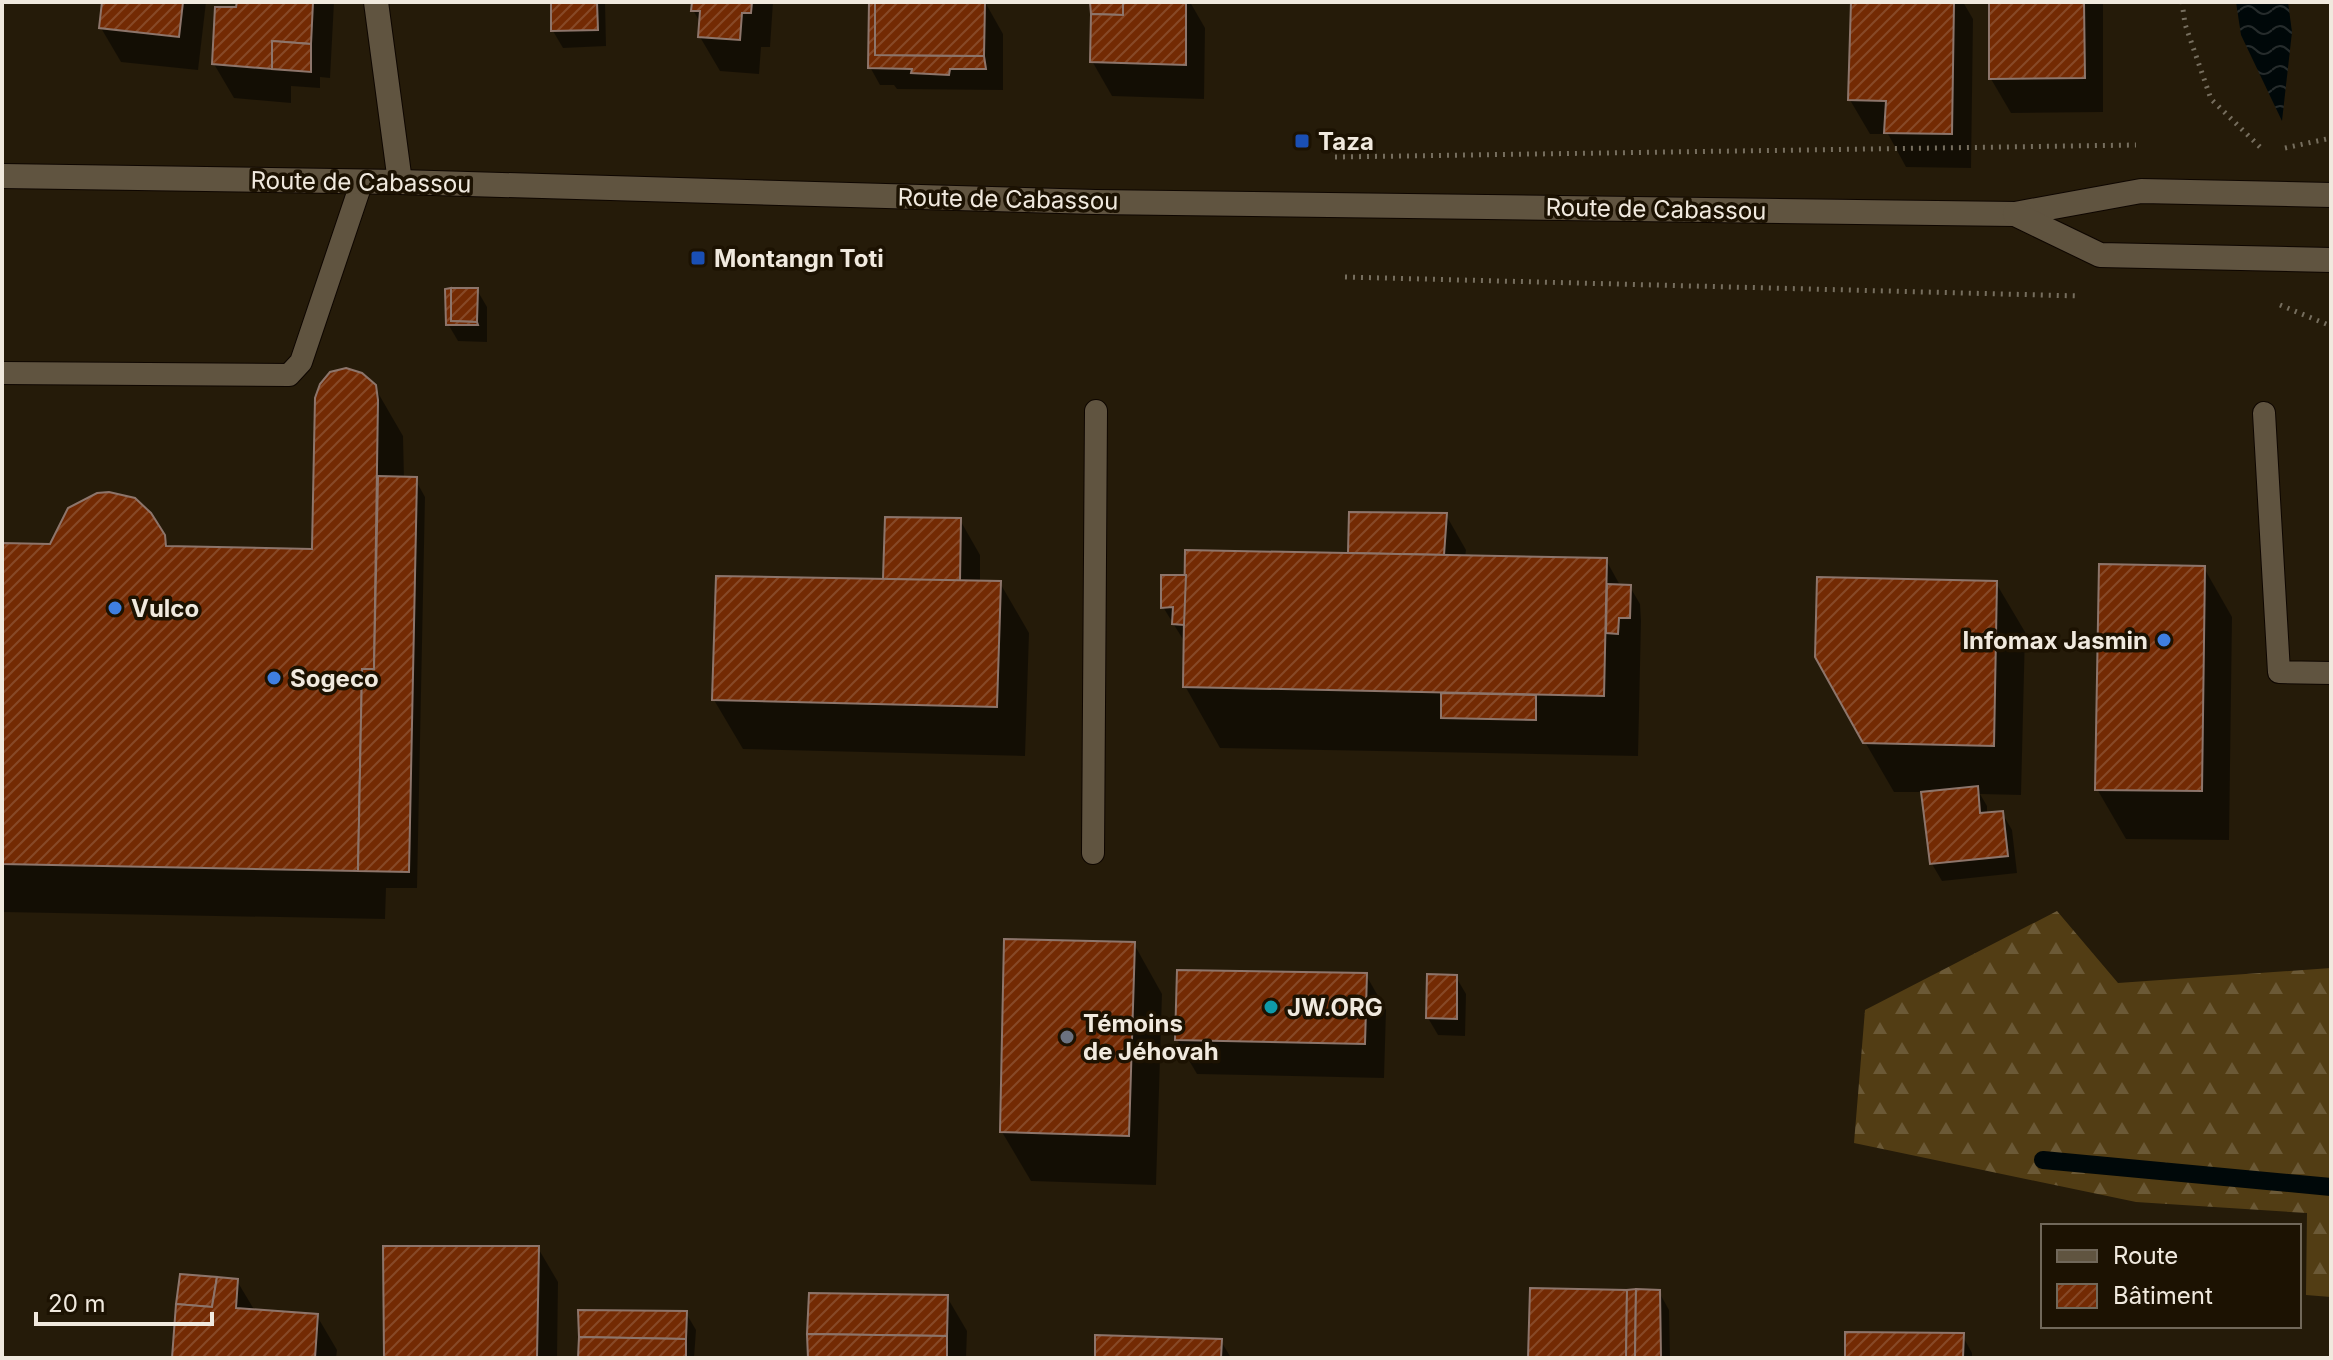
<svg xmlns="http://www.w3.org/2000/svg" width="2333" height="1360" viewBox="0 0 2333 1360" font-family="Inter,sans-serif">
<style>
.forest{fill:url(#forest-firs)}
.water{fill:url(#water-waves)}
.shadow{fill:#0007}
.lines{fill:none;stroke-linecap:round;stroke-linejoin:round}
.stream{stroke:#000809;stroke-width:18}
.building{fill:url(#building-hatch);stroke:#8d756b;stroke-width:2}
.lane-casing{stroke:#0e0600;stroke-width:24}
.street-casing{stroke:#0e0600;stroke-width:26}
.secondary-casing{stroke:#0e0600;stroke-width:26}
.path{stroke:#766e5e;stroke-width:5;stroke-dasharray:2 6;stroke-linecap:butt}
.lane{stroke:#605440;stroke-width:22}
.street{stroke:#605440;stroke-width:24}
.secondary{stroke:#605440;stroke-width:24}
.transit-dot{fill:#1a4fb4;stroke:#1c1202;stroke-width:3}
.shop-dot{fill:#3f7fe0;stroke:#1c1202;stroke-width:3}
.culture-dot{fill:#0f9aa8;stroke:#1c1202;stroke-width:3}
.worship-dot{fill:#6b7280;stroke:#1c1202;stroke-width:3}
.labels{text-anchor:middle;dominant-baseline:central;stroke-width:7;stroke-linejoin:round;paint-order:stroke}
.poi-label{font-size:24px;font-weight:bold;fill:#f0e9de;stroke:#1c1202;text-anchor:start}
.street-label{font-size:24px;fill:#f0e9de;stroke:#1c1202}
</style>
<defs>
<pattern id="forest-firs" width="22" height="20" patternUnits="userSpaceOnUse" patternTransform="scale(2)"><rect width="22" height="20" fill="#523d14"/><path d="M5 1l3.5 6h-7zM16 11l3.5 6h-7z" fill="#6b5936"/></pattern>
<pattern id="water-waves" width="16" height="10" patternUnits="userSpaceOnUse" patternTransform="scale(2)"><rect width="16" height="10" fill="#000809"/><path d="M0 5q4-4 8 0t8 0" fill="none" stroke="#262c2c"/></pattern>
<pattern id="building-hatch" width="6" height="6" patternUnits="userSpaceOnUse" patternTransform="scale(2)"><rect width="6" height="6" fill="#732a03"/><path d="M-1 1l2-2M0 6l6-6M5 7l2-2" fill="none" stroke="#874927"/></pattern>
</defs>
<rect width="100%" height="100%" fill="#251b09"/>
<polygon class="forest" points="2057,911 2118,983 2331,968 2331,1297 2306,1295 2307,1213 2136,1202 1854,1143 1865,1010"/>
<polygon class="water" points="2236,2 2288,2 2292,32 2282,121 2241,35"/>
<g class="shadow">
<polygon points="104,2 206,2 198,70 121,62 101,28"/>
<polygon points="239,2 334,2 330,78 320,77 320,88 291,86 291,103 234,98 214,64 238,9"/>
<polygon points="553,2 605,2 606,46 563,48 553,31"/>
<polygon points="694,2 773,2 770,47 761,47 759,74 720,71 700,37 701,24 693,10"/>
<polygon points="871,2 985,2 1003,34 1003,90 897,89 894,85 880,85 870,67"/>
<polygon points="1092,2 1190,2 1205,28 1204,99 1112,96 1092,61"/>
<polygon points="1853,2 1963,2 1973,19 1971,168 1906,167 1888,134 1870,134 1850,100"/>
<polygon points="1991,2 2103,2 2103,112 2011,113 1991,79"/>
<polygon points="477,290 487,307 487,342 458,341 448,324"/>
<polygon points="374,386 403,436 404,479 415,479 425,497 417,888 386,888 385,919 2,912 2,545 51,546 150,515 170,548 314,551"/>
<polygon points="1446,515 1466,550 1465,557 1606,560 1621,587 1630,587 1640,604 1641,621 1638,756 1220,748 1185,686 1184,641 1163,607 1187,577 1352,555 1350,553"/>
<polygon points="960,520 980,555 980,583 1000,583 1029,633 1025,756 743,749 714,700 884,581"/>
<polygon points="2204,568 2232,617 2229,840 2126,839 2097,789"/>
<polygon points="1996,583 2025,632 2021,795 1980,794 1987,806 1987,814 2002,813 2012,830 2017,873 1942,881 1932,864 1923,792 1894,792 1865,742"/>
<polygon points="1134,944 1162,994 1156,1185 1031,1181 1002,1132"/>
<polygon points="1366,975 1386,1010 1384,1078 1197,1074 1177,1040"/>
<polygon points="1456,977 1466,994 1465,1036 1438,1035 1428,1018"/>
<polygon points="538,1248 558,1282 557,1358 386,1358"/>
<polygon points="237,1281 255,1311 317,1316 337,1350 336,1358 174,1358"/>
<polygon points="1659,1292 1669,1310 1670,1358 1530,1358"/>
<polygon points="947,1297 967,1331 966,1358 811,1358"/>
<polygon points="686,1313 696,1330 694,1358 580,1358"/>
<polygon points="1847,1334 1962,1335 1972,1353 1972,1358 1847,1358"/>
<polygon points="1221,1341 1231,1358 1096,1358"/>
</g>
<g class="lines">
<polyline class="stream" points="2043,1160 2331,1187"/>
</g>
<g class="building">
<polygon points="102,2 183,2 179,37 99,28"/>
<polygon points="237,2 313,2 311,44 272,41 272,69 212,64 215,7 236,7"/>
<polygon points="551,2 597,2 598,30 551,31"/>
<polygon points="692,2 752,2 751,13 742,13 740,40 698,37 700,11 691,11"/>
<polygon points="869,2 875,2 875,55 984,56 986,69 950,69 949,75 911,73 912,69 868,68"/>
<polygon points="875,2 985,2 984,56 875,55"/>
<polygon points="1090,2 1123,2 1123,15 1091,14"/>
<polygon points="1123,2 1186,2 1186,65 1090,62 1091,14 1123,15"/>
<polygon points="1851,2 1954,2 1952,134 1884,133 1886,101 1848,100"/>
<polygon points="1989,2 2084,2 2085,78 1989,79"/>
<polygon points="272,41 311,44 311,72 272,69"/>
<polygon points="451,288 478,288 477,322 451,321"/>
<polygon points="451,288 451,321 477,322 478,325 446,325 445,289"/>
<polygon points="346,368 362,373 376,385 378,400 374,669 362,669 358,871 2,864 2,543 50,544 68,508 97,493 109,492 135,498 151,513 165,535 166,546 312,549 315,398 320,384 330,372"/>
<polygon points="378,476 417,477 409,872 358,871 362,669 374,669"/>
<polygon points="1349,512 1447,513 1444,555 1348,553"/>
<polygon points="885,517 961,518 960,581 883,579"/>
<polygon points="1185,550 1607,558 1604,696 1183,687"/>
<polygon points="2099,564 2205,566 2202,791 2095,790"/>
<polygon points="1161,575 1186,575 1184,625 1172,624 1173,607 1161,608"/>
<polygon points="716,576 1001,581 997,707 712,700"/>
<polygon points="1817,577 1997,581 1994,746 1863,743 1815,657"/>
<polygon points="1607,584 1631,585 1630,618 1619,618 1618,634 1606,633"/>
<polygon points="1441,693 1536,695 1536,720 1441,718"/>
<polygon points="1978,786 1980,813 2003,811 2008,856 1930,864 1921,792"/>
<polygon points="1004,939 1135,942 1129,1136 1000,1132"/>
<polygon points="1177,970 1367,973 1365,1044 1175,1040"/>
<polygon points="1427,974 1457,975 1457,1019 1426,1018"/>
<polygon points="383,1246 539,1246 537,1358 384,1358"/>
<polygon points="180,1274 217,1277 212,1307 176,1304"/>
<polygon points="217,1277 238,1279 236,1308 318,1314 315,1358 172,1358 176,1304 212,1307"/>
<polygon points="1530,1288 1627,1290 1626,1358 1528,1358"/>
<polygon points="1636,1289 1635,1358 1626,1358 1627,1290"/>
<polygon points="1636,1289 1660,1290 1661,1358 1635,1358"/>
<polygon points="809,1293 948,1295 947,1336 807,1334"/>
<polygon points="578,1310 687,1311 686,1339 579,1337"/>
<polygon points="1845,1332 1964,1333 1963,1358 1845,1357"/>
<polygon points="807,1334 947,1336 947,1358 808,1358"/>
<polygon points="1095,1335 1222,1339 1221,1358 1095,1358"/>
<polygon points="579,1337 686,1339 686,1358 578,1358"/>
</g>
<g class="lines">
<g class="lane-casing">
<g id="lane">
<polyline points="2,373 289,375 301,362 362,181"/>
<polyline points="2264,413 2279,672 2331,673"/>
<polyline points="1093,853 1096,411"/>
</g>
</g>
<g class="street-casing">
<polyline id="street" points="376,2 400,182"/>
</g>
<g class="secondary-casing">
<g id="secondary">
<polyline points="2,176 400,182 1095,202 2015,214 2141,191 2331,195"/>
<polyline points="2015,214 2100,255 2331,260"/>
</g>
</g>
<g class="path">
<polyline points="2182,2 2185,24 2211,99 2263,150"/>
<polyline points="2285,148 2331,138"/>
<polyline points="1335,157 2136,145"/>
<polyline points="1345,277 2080,296"/>
<polyline points="2280,305 2331,326"/>
</g>
<use href="#lane" class="lane"/>
<use href="#street" class="street"/>
<use href="#secondary" class="secondary"/>
</g>
<g class="transit-dot">
<rect x="1294" y="133" width="16" height="16" rx="4"/>
<rect x="690" y="250" width="16" height="16" rx="4"/>
</g>
<g class="shop-dot">
<circle cx="115" cy="608" r="8"/>
<circle cx="2164" cy="640" r="8"/>
<circle cx="274" cy="678" r="8"/>
</g>
<circle class="culture-dot" cx="1271" cy="1007" r="8"/>
<circle class="worship-dot" cx="1067" cy="1037" r="8"/>
<g class="labels">
<g class="poi-label">
<text x="1318" y="141">Taza</text>
<text x="714" y="258">Montangn Toti</text>
<text x="131" y="608">Vulco</text>
<text x="2148" y="640" text-anchor="end">Infomax Jasmin</text>
<text x="290" y="678">Sogeco</text>
<text x="1287" y="1007">JW.ORG</text>
<text x="1083" y="1023">Témoins<tspan x="1083" dy="28">de Jéhovah</tspan></text>
</g>
<g class="street-label">
<text transform="translate(361 182) rotate(1)">Route de Cabassou</text>
<text transform="translate(1008 199) rotate(1)">Route de Cabassou</text>
<text transform="translate(1656 209) rotate(1)">Route de Cabassou</text>
</g>
</g>
<rect width="2333" height="1360" fill="none" stroke="#f0e9de" stroke-width="8"/>
<rect x="2041" y="1224" width="260" height="104" fill="#1c1202" stroke="#71685a" stroke-width="2"/>
<rect x="2057" y="1250" width="40" height="12" fill="#605440" stroke="#71685a" stroke-width="2"/>
<text x="2113" y="1264" font-size="24" fill="#f0e9de">Route</text>
<rect x="2057" y="1284" width="40" height="24" fill="url(#building-hatch)" stroke="#71685a" stroke-width="2"/>
<text x="2113" y="1304" font-size="24" fill="#f0e9de">Bâtiment</text>
<path d="M36 1312v12h176v-12" fill="none" stroke="#f0e9de" stroke-width="4"/>
<text x="48" y="1312" font-size="24" fill="#f0e9de" stroke="#1c1202" stroke-width="6" paint-order="stroke">20 m</text>
</svg>
